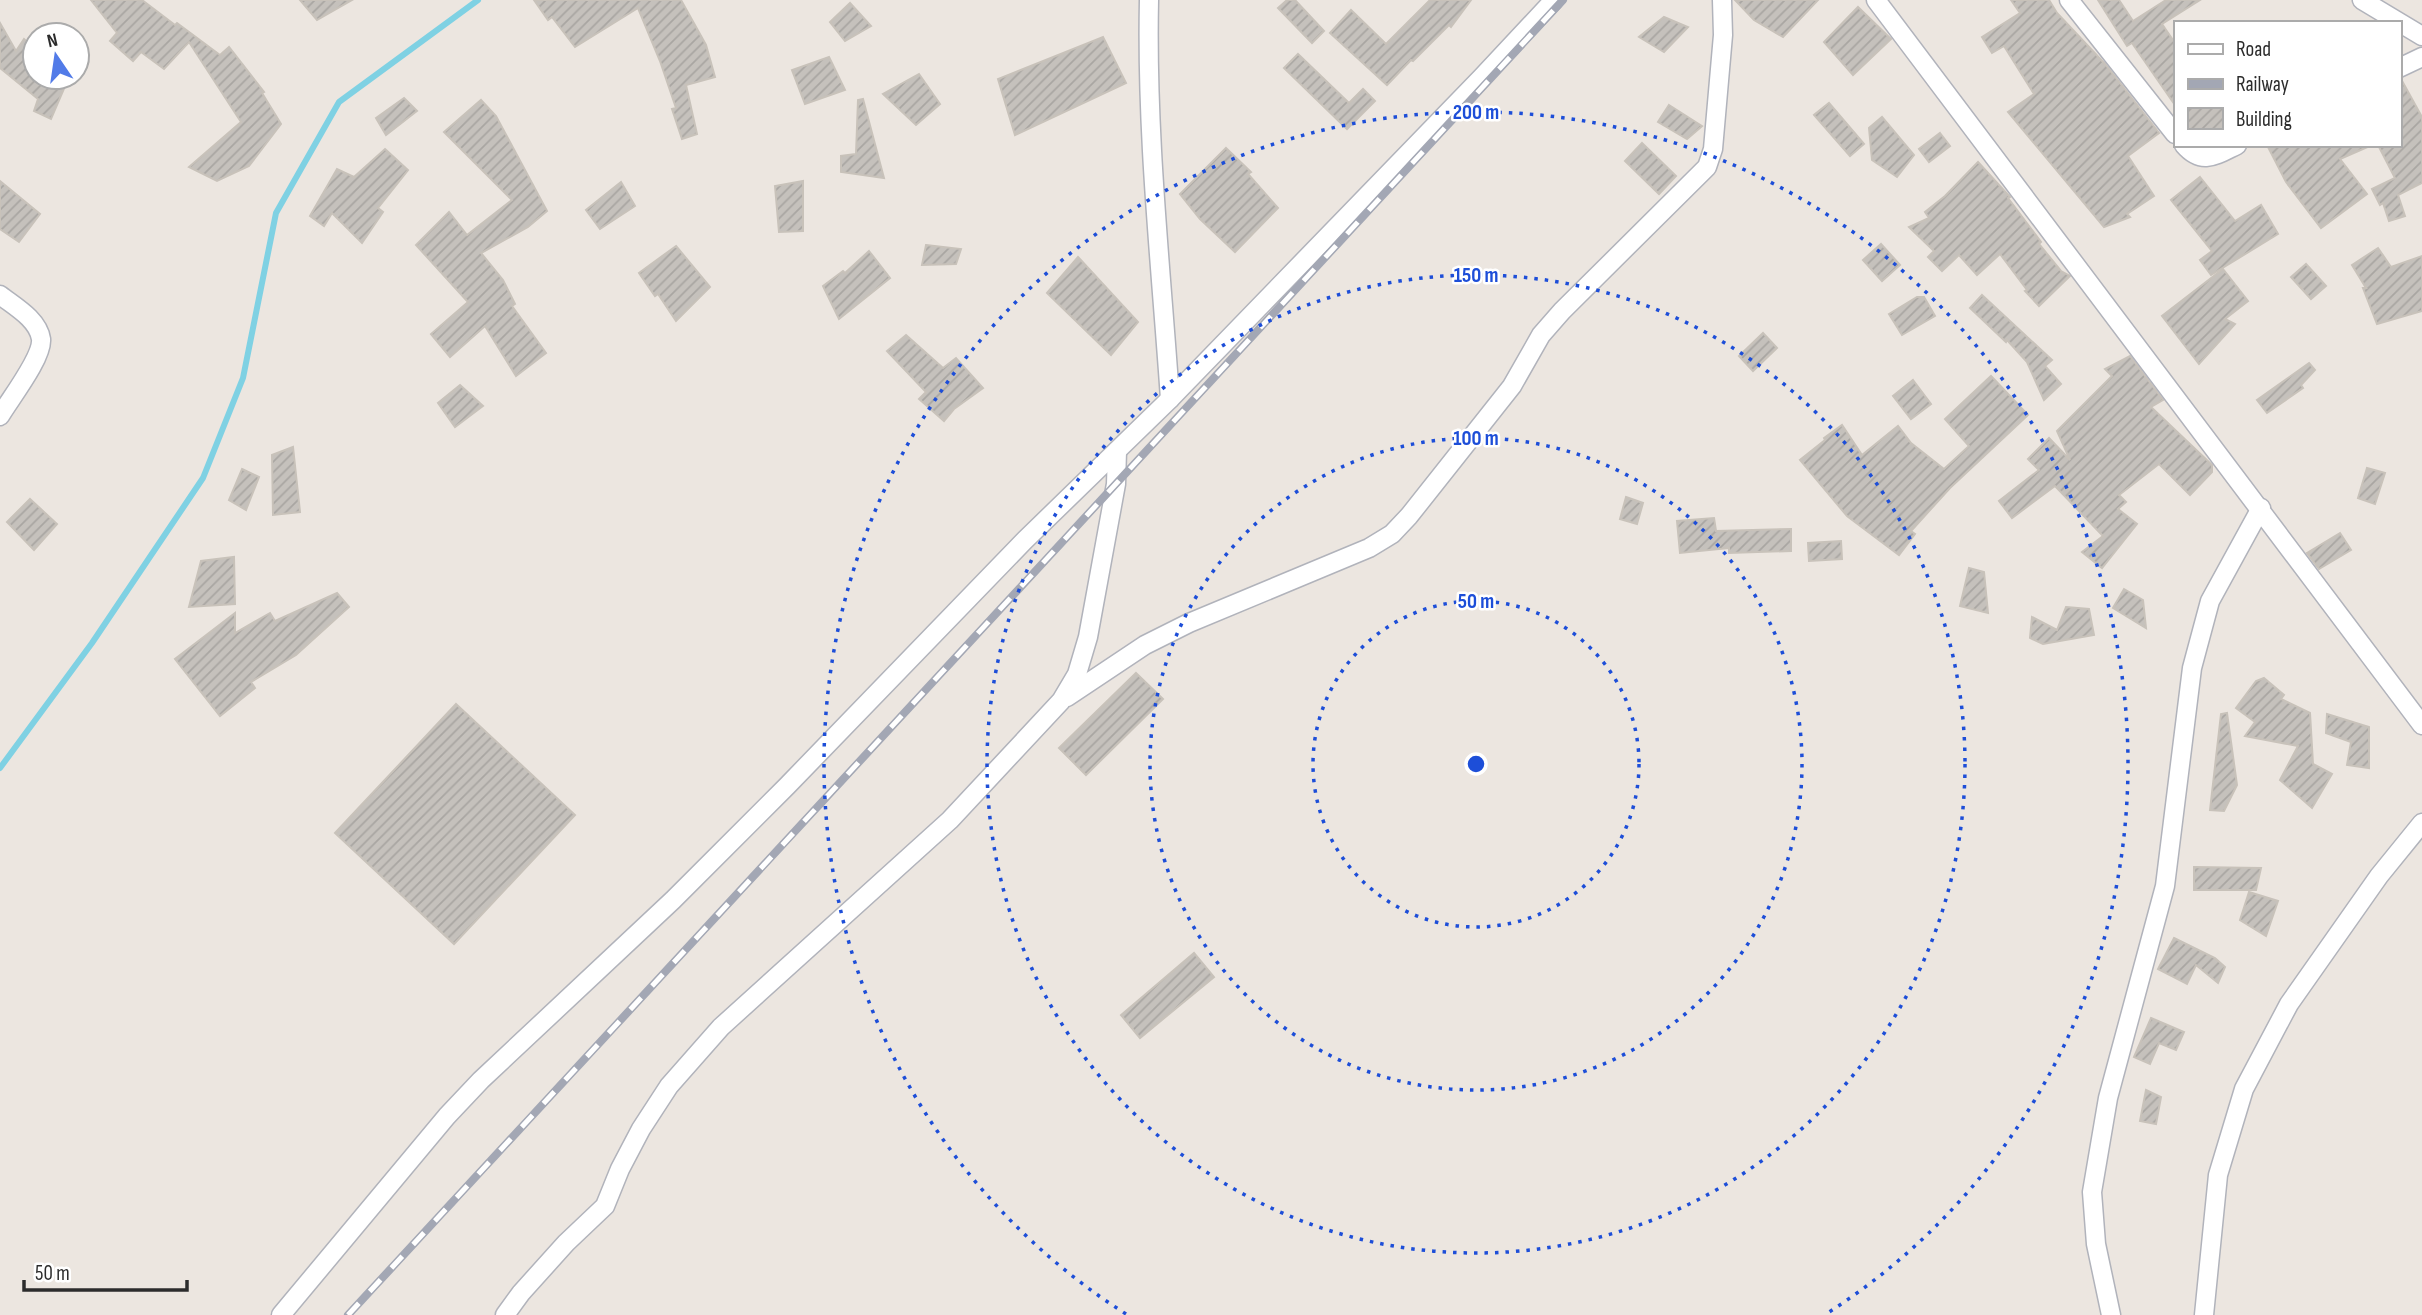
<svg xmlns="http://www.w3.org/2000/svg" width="2422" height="1315" viewBox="0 0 2422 1315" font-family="'Sofia Sans Condensed',sans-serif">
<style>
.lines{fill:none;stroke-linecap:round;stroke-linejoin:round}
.stream{stroke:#7fd1e3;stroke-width:6}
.building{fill:url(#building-hatch);stroke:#c8c2ba;stroke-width:2}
.minor-casing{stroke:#b1b3bb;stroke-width:21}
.minor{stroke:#fff;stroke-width:18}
.rail-casing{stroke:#a3a7b4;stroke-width:8}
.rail{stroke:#fff;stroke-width:5;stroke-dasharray:16;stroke-linecap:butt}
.ring{fill:none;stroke:#1d4ed8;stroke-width:3.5;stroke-dasharray:3.5 7}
.centre{fill:#1d4ed8;stroke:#fff;stroke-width:3.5}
.ring-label{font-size:21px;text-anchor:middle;font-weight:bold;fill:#1d4ed8;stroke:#fff;stroke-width:5;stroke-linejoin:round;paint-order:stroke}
</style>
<defs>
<pattern id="building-hatch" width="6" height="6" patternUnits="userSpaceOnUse" patternTransform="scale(1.75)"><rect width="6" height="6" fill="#c5c1bc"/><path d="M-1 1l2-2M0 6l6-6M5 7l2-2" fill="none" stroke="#a9a6a2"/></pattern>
</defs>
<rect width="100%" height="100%" fill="#ece6e0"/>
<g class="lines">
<polyline class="stream" points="0,768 92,643 203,478 243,378 276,213 339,102 478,0"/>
</g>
<g class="building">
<polygon points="91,0 142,0 175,25 177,23 220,55 229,47 264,92 262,93 281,124 249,166 217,181 189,167 241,122 189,42 164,69 141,52 133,61 110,41 117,33"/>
<polygon points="300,0 352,0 317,20"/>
<polygon points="534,0 681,0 706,45 715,77 686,85 697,134 682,139 672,109 676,108 660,61 638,8 575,47 552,17 548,20"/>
<polygon points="1287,0 1295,0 1324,31 1312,43 1278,8"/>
<polygon points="1430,0 1471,0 1451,27 1449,25 1413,61 1411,60 1387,85 1330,33 1351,10 1386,44"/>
<polygon points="1735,0 1818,0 1783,37 1754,20"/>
<polygon points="2011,0 2049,0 2057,13 2105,64 2159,133 2128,156 2154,196 2127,214 2130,217 2104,227 2008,112 2034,94 2004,46 1992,53 1982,37 2020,13"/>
<polygon points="2098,0 2119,0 2133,21 2166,0 2200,0 2162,24 2175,43 2175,105 2132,43 2127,46"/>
<polygon points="850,3 871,26 845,41 830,22"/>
<polygon points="1858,7 1891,39 1853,75 1824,42"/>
<polygon points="1664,17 1688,27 1664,52 1639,37"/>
<polygon points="0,23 16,51 24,39 35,49 35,77 69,77 51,119 34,111 38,99 0,68"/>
<polygon points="1103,37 1126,83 1015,135 998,79"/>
<polygon points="1298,54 1349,103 1363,89 1375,101 1347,129 1284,68"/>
<polygon points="829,57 845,90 805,104 792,70"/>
<polygon points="919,74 940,104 916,125 883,94"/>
<polygon points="2399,79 2401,79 2422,117 2422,183 2398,195 2405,216 2389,221 2383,203 2380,205 2372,189 2395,178 2378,145 2399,145"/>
<polygon points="404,98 417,111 386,135 376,118"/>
<polygon points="863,99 884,178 841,172 841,156 856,154 858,100"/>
<polygon points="481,100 496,116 547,211 528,227 481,253 503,280 515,304 512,306 546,353 516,376 485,326 450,357 431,334 468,302 416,245 449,212 467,235 512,200 444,132"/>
<polygon points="1829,103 1864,144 1850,156 1814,115"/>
<polygon points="1669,105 1702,126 1687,139 1658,122"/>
<polygon points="1882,117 1914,155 1897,177 1872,160 1869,128"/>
<polygon points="1940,133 1950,146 1929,162 1919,149"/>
<polygon points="1642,143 1676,176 1659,194 1625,161"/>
<polygon points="2267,145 2372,145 2340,159 2367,194 2321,228 2286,182"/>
<polygon points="1226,148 1251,172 1248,174 1278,208 1235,252 1200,219 1180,194"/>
<polygon points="385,149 408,170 378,208 383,212 362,243 332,213 324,226 310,216 337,169 354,177"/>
<polygon points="1978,162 2010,197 2008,198 2041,242 2039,244 2061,271 2070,276 2039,306 2025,291 2027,290 2000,254 1977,275 1959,255 1942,271 1928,257 1934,251 1909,227 1929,218 1925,212 1945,196"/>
<polygon points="2200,177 2235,221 2261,205 2278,234 2211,275 2200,260 2212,251 2171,200"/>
<polygon points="0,181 40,214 19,242 0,229"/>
<polygon points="803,181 803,231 779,232 775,186"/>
<polygon points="621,182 635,206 600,229 586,210"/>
<polygon points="1881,244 1900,265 1882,281 1863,260"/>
<polygon points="926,245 961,249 956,264 922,265"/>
<polygon points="676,246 710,287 676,321 658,294 655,296 639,273"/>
<polygon points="2378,248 2391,267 2422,256 2422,311 2377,324 2363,288 2366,288 2352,265"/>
<polygon points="869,251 890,278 839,319 823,286 843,271 845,273"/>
<polygon points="1078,257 1138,322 1111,355 1047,293"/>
<polygon points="2306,264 2326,286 2311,299 2291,277"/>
<polygon points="2223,269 2248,301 2225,319 2235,324 2199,364 2162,316"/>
<polygon points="1982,295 2052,360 2045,366 2061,384 2044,400 2027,362 2007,340 2006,342 1970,308"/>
<polygon points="1917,297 1924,297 1935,316 1902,335 1889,314"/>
<polygon points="1763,333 1777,348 1753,371 1739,356"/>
<polygon points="906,335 943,368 956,358 983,388 954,409 944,421 919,399 926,392 887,351"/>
<polygon points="2130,356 2163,400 2151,407 2212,465 2212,472 2190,495 2159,464 2119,495 2126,502 2118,509 2137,524 2102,568 2082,552 2103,536 2055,486 2012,518 1999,501 2039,470 2028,459 2049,438 2070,460 2057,431 2112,376 2105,369"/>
<polygon points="2309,363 2315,370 2301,385 2303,388 2267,413 2257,400"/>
<polygon points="1991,376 2028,415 1950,488 1911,531 1915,534 1899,555 1847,516 1800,460 1825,440 1824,438 1842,425 1862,455 1898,426 1911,443 1944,469 1969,446 1945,419"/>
<polygon points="1913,380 1931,404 1911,419 1893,396"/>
<polygon points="460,385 483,406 455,427 438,403"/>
<polygon points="293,447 300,512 273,515 272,455"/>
<polygon points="2367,468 2385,473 2375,504 2358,498"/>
<polygon points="242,469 259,477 246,510 229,500"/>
<polygon points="1626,497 1643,503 1637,524 1620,519"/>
<polygon points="30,499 57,524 34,550 7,522"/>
<polygon points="1714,518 1716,531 1791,529 1791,551 1729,553 1729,548 1680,553 1677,521"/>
<polygon points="2340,533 2351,550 2319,569 2307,553"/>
<polygon points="1841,541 1842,559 1809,561 1808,543"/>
<polygon points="234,557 235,604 189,607 201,561"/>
<polygon points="1969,568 1984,572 1988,613 1960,606"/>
<polygon points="2124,589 2143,600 2146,628 2113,608"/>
<polygon points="337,593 349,607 296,655 251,682 255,688 220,716 175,659 235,613 235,633 270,613 275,621"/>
<polygon points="2066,607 2089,609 2094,635 2043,644 2030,638 2032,617 2057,630"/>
<polygon points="1136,673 1163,699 1086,775 1059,748"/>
<polygon points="2264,678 2284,695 2281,699 2310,713 2313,764 2332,774 2312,808 2280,780 2298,746 2245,736 2255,722 2236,708 2256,681"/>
<polygon points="456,704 575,815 454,944 335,833"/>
<polygon points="2227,713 2237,785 2224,811 2210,810 2221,714"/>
<polygon points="2327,714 2369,727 2369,768 2347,765 2351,742 2326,733"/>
<polygon points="2194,867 2261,868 2256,890 2194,890"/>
<polygon points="2249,892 2278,901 2266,936 2240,920"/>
<polygon points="2174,938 2215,958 2225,967 2218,983 2196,965 2187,984 2158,969"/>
<polygon points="1194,953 1214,977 1140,1038 1121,1015"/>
<polygon points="2151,1018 2184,1032 2176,1050 2159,1043 2150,1064 2134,1057"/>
<polygon points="2146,1090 2161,1097 2156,1124 2140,1121"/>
</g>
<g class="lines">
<g class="minor-casing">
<g id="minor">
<path d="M1149,0C1146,133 1161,267 1170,399"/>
<polyline points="1876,0 2422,725"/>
<polyline points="2069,0 2175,134"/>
<polyline points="2362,0 2422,36"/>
<polyline points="2399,68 2422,57"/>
<path d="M2184,145C2202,166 2216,155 2237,145"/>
<path d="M0,295C14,306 38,319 41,339C43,357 10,399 0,416"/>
<polyline points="1067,697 1145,645 1189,623 1369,548 1392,534 1409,516 1512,386 1541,335 1562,311 1707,167 1713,149 1723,35 1722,0"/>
<polyline points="281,1315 447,1116 481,1080 673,900 787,786 1025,540 1170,399 1482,77 1554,0"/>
<polyline points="505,1315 521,1293 566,1243 605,1206 620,1169 641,1129 669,1086 721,1027 950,820 1061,701 1077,674 1088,637 1116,484 1117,451"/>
<polyline points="2111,1315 2096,1244 2092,1192 2108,1098 2165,886 2192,668 2210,601 2261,508"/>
<polyline points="2204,1315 2218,1175 2244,1089 2289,1004 2379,876 2422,823"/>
</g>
</g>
<use href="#minor" class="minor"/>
<g class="rail-casing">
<polyline id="rail" points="348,1315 1563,0"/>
</g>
<use href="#rail" class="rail"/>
</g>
<g class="ring">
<circle cx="1476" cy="764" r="163"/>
<circle cx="1476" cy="764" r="326"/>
<circle cx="1476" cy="764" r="489"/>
<path d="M1126 1314A652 652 0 1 1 1826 1314"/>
</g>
<circle cx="1476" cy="764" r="10" class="centre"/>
<g class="ring-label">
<text x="1476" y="119">200 m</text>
<text x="1476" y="282">150 m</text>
<text x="1476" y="445">100 m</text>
<text x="1476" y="608">50 m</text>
</g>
<rect x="2174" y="21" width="228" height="126" fill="#ffffff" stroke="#ababab" stroke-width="2"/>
<rect x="2188" y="44" width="35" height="10" fill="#ffffff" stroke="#ababab" stroke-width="2"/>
<text x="2236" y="56" font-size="21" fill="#2c2c2c">Road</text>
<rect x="2188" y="79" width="35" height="10" fill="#a3a7b4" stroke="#ababab" stroke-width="2"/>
<text x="2236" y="91" font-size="21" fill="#2c2c2c">Railway</text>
<rect x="2188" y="108" width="35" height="21" fill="url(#building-hatch)" stroke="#ababab" stroke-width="2"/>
<text x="2236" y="126" font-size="21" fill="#2c2c2c">Building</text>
<g transform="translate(56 56) rotate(347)"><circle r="33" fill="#ffffff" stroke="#ababab" stroke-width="2"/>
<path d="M0-5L12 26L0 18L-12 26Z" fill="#527be8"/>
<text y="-10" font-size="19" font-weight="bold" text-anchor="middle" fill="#2c2c2c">N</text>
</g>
<path d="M24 1280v10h163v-10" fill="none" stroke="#2c2c2c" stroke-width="3.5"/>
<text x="35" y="1280" font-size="21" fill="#2c2c2c" stroke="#ffffff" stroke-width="5" paint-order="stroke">50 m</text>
</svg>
